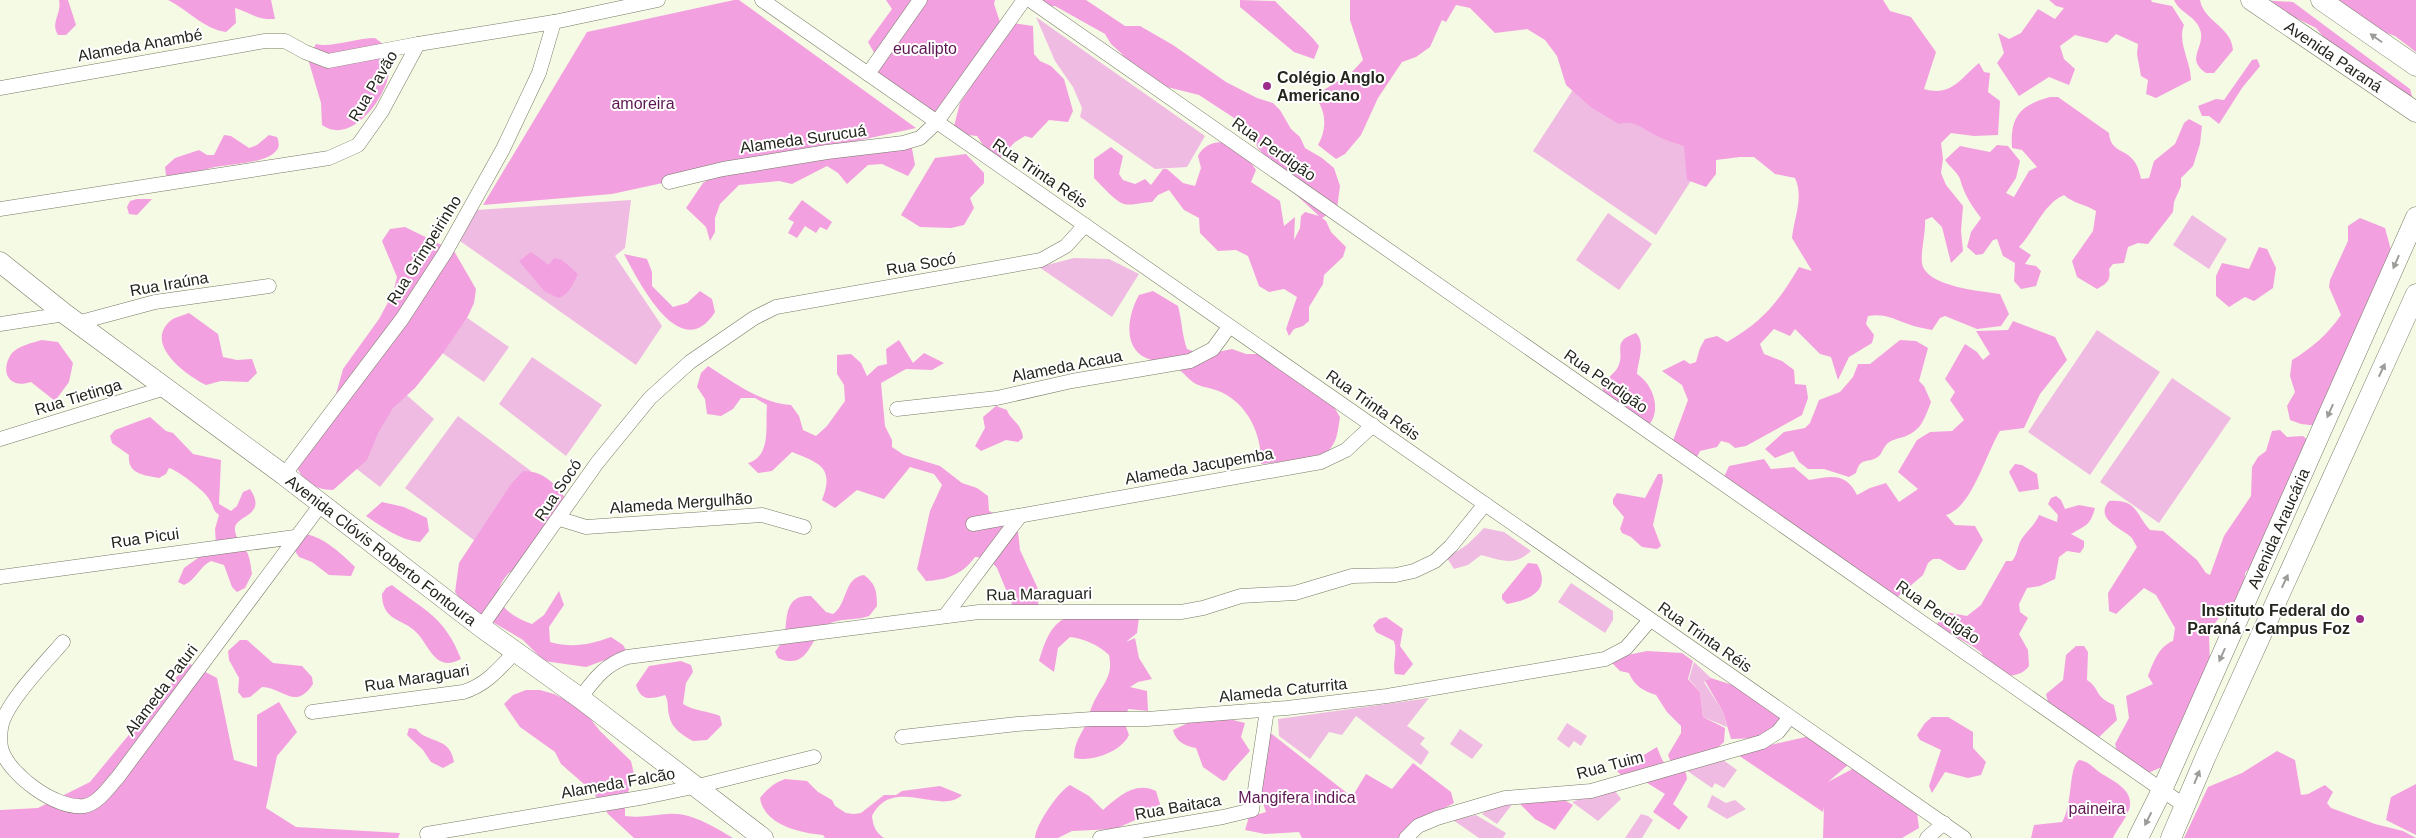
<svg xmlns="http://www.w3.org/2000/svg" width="2416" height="838" viewBox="0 0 2416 838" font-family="Arial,sans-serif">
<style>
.green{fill:#f0bbe3}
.forest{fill:#f3a0e0}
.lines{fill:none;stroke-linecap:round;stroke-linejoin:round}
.street-casing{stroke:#767a66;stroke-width:15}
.secondary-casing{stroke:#767a66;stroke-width:21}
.street{stroke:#fff;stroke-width:14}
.secondary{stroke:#fff;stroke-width:20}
.oneway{fill:#9c9d99}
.poi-dot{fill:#9d2d8b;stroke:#fff;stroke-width:2}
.labels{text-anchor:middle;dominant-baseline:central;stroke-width:4;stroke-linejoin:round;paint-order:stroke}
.street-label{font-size:16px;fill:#24251d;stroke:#fff}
.park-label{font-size:16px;fill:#5d1652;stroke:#fff}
.poi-label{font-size:16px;font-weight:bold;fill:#24251d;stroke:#fff;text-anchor:start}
</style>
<rect width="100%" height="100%" fill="#f5fae4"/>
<g class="green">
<polygon points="1036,17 1205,136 1187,167 1155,169 1080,117 1082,108 1073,87 1055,61"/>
<polygon points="1582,76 1705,159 1656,235 1533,151"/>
<polygon points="631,200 625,248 615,256 662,326 636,365 460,241 476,210"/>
<polygon points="1608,213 1652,244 1619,290 1576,260"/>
<polygon points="2192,215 2227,239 2209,269 2173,245"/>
<polygon points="1074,258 1109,259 1139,274 1112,317 1039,267"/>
<polygon points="446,303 509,347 484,382 421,338"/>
<polygon points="2097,330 2160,372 2090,475 2028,432"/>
<polygon points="532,357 602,405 566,456 499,404"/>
<polygon points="2172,378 2231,418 2159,523 2100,482"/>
<polygon points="403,392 434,419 380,487 349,463"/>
<polygon points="458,416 531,471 479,544 405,488"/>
<path d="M1484,528L1504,532L1531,551C1514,567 1501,560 1481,555L1468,565L1454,569L1447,558L1468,544Z"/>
<polygon points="1571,583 1613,611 1613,620 1605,633 1558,602"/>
<polygon points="1694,662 1711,678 1704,682 1723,712 1727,727 1703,717 1700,692 1689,679"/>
<polygon points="1429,698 1407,726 1425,738 1420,744 1429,752 1421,765 1356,716 1342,735 1329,732 1310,759 1279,736 1278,719"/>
<polygon points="1567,723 1587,736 1581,746 1574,741 1569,748 1557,739"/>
<polygon points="1460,729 1483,745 1472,759 1450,744"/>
<polygon points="1719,757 1737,770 1724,788 1715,783 1712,788 1686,770"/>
<polygon points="1612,787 1621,799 1598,821 1572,802"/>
<polygon points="1712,795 1726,803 1735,800 1746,809 1727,819 1707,807"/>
<polygon points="1500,801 1514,802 1497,824 1482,814"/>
<polygon points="1641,814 1648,816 1653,820 1642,838 1625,838"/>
<polygon points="1476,815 1506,833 1503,838 1479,838 1453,820"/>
</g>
<g class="forest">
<path d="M59,0H68L76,25L66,35H58C50,22 62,14 59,0Z"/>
<path d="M168,0H271L275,19C257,20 251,13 235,8L236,23L226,32C204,29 188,10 168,0Z"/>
<polygon points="734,0 739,0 916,128 612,194 483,205 587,32"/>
<polygon points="886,0 995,0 994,4 1000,22 935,112 923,107 875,73 880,63 868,42 892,9"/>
<path d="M1036,0H1086L1125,26H1140L1173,45L1226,82L1257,98L1273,103L1280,110L1291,129L1300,137L1305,148L1322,158L1334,168L1340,186L1337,209L1322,218L1326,221L1331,232L1346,247L1343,257L1324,275L1323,284L1309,307V321L1303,326L1294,329L1289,336L1286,329L1297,297L1284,289L1269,292L1259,286L1248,256L1236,250L1218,251L1200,233L1199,218L1184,210L1169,190L1158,195L1152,202C1144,202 1131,206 1124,204C1117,203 1100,184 1094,178V159L1111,147L1123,156L1119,174L1123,180L1135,184L1145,179L1151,185L1163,169H1167L1183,183L1195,186L1201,168L1198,156C1205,141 1225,138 1238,148C1245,153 1251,163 1256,170L1251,182L1280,201L1284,226L1295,217L1294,240L1300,228L1301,216L1305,212L1319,216L1290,189L1289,184L1257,147L1254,131L1199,95L1155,84L1127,65L1122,54L1111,44L1105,34L1055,6L1044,7Z"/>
<path d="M1240,0L1275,1C1290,17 1306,29 1319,46L1314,59L1294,52L1240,7Z"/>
<path d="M1350,0H1883L1890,11L1911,17L1936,52L1924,89C1951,97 1960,79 1979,63L1984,72L1990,73L1988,92L2000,101L1998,135L1974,136L1951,133L1941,143L1943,159L1941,173L1946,185L1963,206L1961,231L1963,251L1951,263L1942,227L1932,217L1925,220C1926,234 1919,257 1923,267C1932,287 1980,291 2000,294L2009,314L2001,326L1977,329L1945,316L1940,318L1932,330C1924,328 1915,327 1908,324C1894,319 1884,313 1868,316L1866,324L1874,335L1872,343L1849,357L1838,380L1831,357L1820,354L1795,329L1790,336L1774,329L1760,344L1764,354L1782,361L1794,370L1795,384L1806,385L1808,398L1802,415L1746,446L1735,448L1729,443L1721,441L1717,447L1700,451L1697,457L1698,461L1671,446L1688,400L1682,385L1662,371L1684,360L1690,364L1696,362L1700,348L1705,339L1717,336L1727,342C1763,322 1779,301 1799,267L1812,271L1792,238C1794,217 1804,198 1795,178L1775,174L1754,157H1740L1716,160V174L1706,187L1687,180L1684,146C1675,143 1665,140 1657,136C1644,130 1635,119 1619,124L1592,108L1566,85L1557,56L1545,40L1527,29L1495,33L1470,8L1456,5L1446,22L1442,20L1430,47L1416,57L1402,62L1378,98L1361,135L1345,154L1336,159L1318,145C1327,129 1327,111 1314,96L1351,73L1363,60L1350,20Z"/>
<path d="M2049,0H2151L2152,2L2172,6L2184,25C2177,42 2191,62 2191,80L2156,98L2146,94L2148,80L2141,76L2137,54L2138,44L2116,34L2107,43L2075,35L2060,46L2064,59L2075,69L2069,85L2049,77L2019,96L1997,63L2004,53L1998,33L2009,39L2021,33L2038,9L2055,19L2064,8L2056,6Z"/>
<path d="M2174,0H2200C2204,22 2231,26 2233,50L2214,73H2206C2186,59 2203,50 2201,33C2198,16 2180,14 2174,0Z"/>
<polygon points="2260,0 2293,2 2410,89 2414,103 2326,40 2316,28"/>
<polygon points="2338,0 2416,0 2416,52 2395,36 2361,24"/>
<polygon points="1013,23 1033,26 1034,54 1040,61 1051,66 1064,79 1073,111 1068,122 1049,120 1032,138 1025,136 1015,142 1000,158 987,151 977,136 960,134 954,126 960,103"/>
<path d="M375,38L387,47C389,58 390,67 388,78C382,102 350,145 322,125L321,103L308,59L316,44C331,48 356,38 375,38Z"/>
<polygon points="2257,59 2260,66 2242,88 2219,124 2209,116 2202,116 2198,106 2216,99 2224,100 2252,60"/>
<path d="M2050,97H2058L2109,133C2110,152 2126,149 2134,161C2138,166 2140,174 2141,179L2149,178L2154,161L2175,144L2184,123L2189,119L2202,126L2200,144L2193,166L2181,178V186L2174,202L2173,212L2148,244L2138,243L2128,247L2124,263L2113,264L2109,269C2111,281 2107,283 2097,289L2077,277L2072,261L2093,231L2096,211C2085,204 2074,204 2064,195C2043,204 2034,232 2019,247L2031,255L2025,264L2036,266L2041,271L2036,286L2021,289L2014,281L2015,263L2003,256L1997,239L1993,240L1983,254L1976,255L1967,247L1971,232L1981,218C1971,205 1964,194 1960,179C1958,173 1949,166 1945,160L1960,146L1990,152L1997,145L2008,146L2020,161L2016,178L2006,193L2014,197L2029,171L2037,167L2022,150L2012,148C2010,117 2020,105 2050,97Z"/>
<path d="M224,135L231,136L249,148L257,145L269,135L277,137C279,142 280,147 276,151C265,164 227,164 211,168C198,171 185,176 173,179L166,175L165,167L175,158L199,150L207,155H214Z"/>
<polygon points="911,143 915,165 908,176 882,164 868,165 847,184 838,173 827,166 792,184 779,181 739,185 720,204 715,218 715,232 710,241 706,227 686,208 703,183 716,174"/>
<polygon points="966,154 984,173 984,183 970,198 974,208 964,225 951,228 920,227 901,215 935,158"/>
<polygon points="137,199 152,199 137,215 129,214 127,207 130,201"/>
<polygon points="802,200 832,222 827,230 820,227 816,233 805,226 797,238 788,233 794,222 788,219"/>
<path d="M2360,218L2385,228L2392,254L2318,426L2301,424L2290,420L2287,406L2295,392L2290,376L2292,360C2312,348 2328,334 2341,315L2329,287L2330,280L2348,241V226Z"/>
<path d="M405,227L454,251L476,289L474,303L468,316L443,353L415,388L393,408L378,433L367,460L333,490C312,490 300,478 293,459L335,398L343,369L379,319L393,293L397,277L382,241L390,229Z"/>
<polygon points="2259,247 2267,249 2276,268 2273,288 2254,301 2245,297 2229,307 2216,296 2216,276 2222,263 2249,269"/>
<path d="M531,252L549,265L554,258L562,260L578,274C573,284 569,295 558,298L544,291L519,261Z"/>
<path d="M624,254L647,259L652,272V286L673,307L687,303L700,291L712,299L715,312C681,366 639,282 624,254Z"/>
<path d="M1153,291L1178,306C1182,321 1182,335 1187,349L1203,355L1232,349L1246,354H1258L1328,397L1340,417C1338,428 1338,441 1329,450C1323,457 1273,463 1261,464C1262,436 1249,405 1221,392C1213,388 1204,388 1196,384C1187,379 1182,369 1172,366C1164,362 1155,362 1146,358C1122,347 1128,314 1139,295Z"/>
<path d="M189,313L218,334L223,357L237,360L252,359L257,373L248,382L221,381L206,385C187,376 146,346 168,323C173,317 182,316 189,313Z"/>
<path d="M2013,321L2055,337L2067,360L2040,394L2024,428L2000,431C1986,453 1972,508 1946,515L1955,525L1975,526L1983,540L1965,570H1958L1940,559H1933L1928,563L1923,575L1894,600L1723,479L1729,466L1764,459L1771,469L1794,467L1809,480C1831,476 1846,472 1857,495L1870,488L1886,483L1899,502L1918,489L1898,472L1917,440L1930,432L1952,431L1964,420L1950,400L1955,392L1945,379L1965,344L1977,352L1983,360L1990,354L1976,331L2008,330Z"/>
<path d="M1636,333C1646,343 1638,361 1637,374C1653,384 1662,410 1649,425L1604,395L1602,385C1606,379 1615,373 1618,367C1626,351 1610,342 1636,333Z"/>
<path d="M42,340L58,342L73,363L69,382L55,401L31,382C7,390 0,369 12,353C20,345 32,343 42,340Z"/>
<path d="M899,340L913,363L924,353L944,363L932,370L906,369L881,383L885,426L892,440V447L904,455L940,466L962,483L977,488L988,496L989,511L1017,522L1020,550L1039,591L1038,608L1014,609L997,568L988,558L975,557C963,574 947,580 926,581L917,569L930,511L942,485L934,474L910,467L884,499L857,490L835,508L822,500C835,467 819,463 792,452L772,471L758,473L748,463C772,456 765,425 767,405L755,398H741L733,409L721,416L707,414L705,399L697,387L701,373L708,366C733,382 761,403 791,405L799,416L803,430L816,436L827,426L845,401L844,385L837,374V355L851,354L861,363L867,376L878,366L887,364L886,349Z"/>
<path d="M1900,340L1916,341L1928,348L1919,381L1924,386L1931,402C1928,410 1924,421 1919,427C1906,440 1898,436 1888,443C1884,446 1882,453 1879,456C1868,465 1861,455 1856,473L1849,477L1824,469H1808L1799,462L1793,451L1775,458L1765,449L1784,432L1805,428L1810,423L1819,400L1840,392L1853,377L1858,364H1870Z"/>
<path d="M996,406L1007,410C1010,420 1022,423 1023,438L1018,442L1006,440L981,451L975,446L985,428L983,417Z"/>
<path d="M150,417L166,431L173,433L193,454L221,460L219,504L231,511L237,506L243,492L250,489C268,516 236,515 235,528C234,537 243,545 247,552C250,558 251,567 252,574L245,588L237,592L232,587L224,565L211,561C199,567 196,580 184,585L178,582L184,568L216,545L215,529L219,515C212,510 214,506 209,499C205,491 177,470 169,468L166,474L159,478C144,475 127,474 129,455L112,443L110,436L115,430Z"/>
<path d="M2280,430L2287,437L2303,436L2312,444L2264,552L2245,573L2244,595L2230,613L2218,619L2211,629L2209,635L2210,664L2164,766L2146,774L2119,758L2115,744L2129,718L2126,696L2153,684L2148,676C2153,663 2159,646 2173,641L2175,628L2156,595L2144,588L2116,614L2109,611L2108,593L2137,547C2135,544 2133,539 2131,537C2121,528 2094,519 2109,501C2137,499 2135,513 2150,530L2163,531L2197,560L2206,573L2210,575L2224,536L2251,496L2252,467L2258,457L2266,451L2272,431Z"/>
<polygon points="2015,464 2022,465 2037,474 2039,489 2019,492 2009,472"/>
<path d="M523,471C544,471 556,484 567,501C552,522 538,542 523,562C519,567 513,569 508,574C485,599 509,616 532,624L544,615L559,591L564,605L549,627L550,642C572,648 589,645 611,637L623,645L627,652L586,667L544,661L523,640L464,605L455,592L459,563L511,484Z"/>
<polygon points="1658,474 1662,474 1663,481 1653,525 1661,546 1657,549 1642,547 1631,537 1622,533 1620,529 1624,517 1613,504 1613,499 1617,493 1645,498"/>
<path d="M2056,496L2061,500L2065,509L2079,505L2095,508C2090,526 2086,525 2071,534L2084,541V547L2080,553L2067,551L2059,557L2055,579L2040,586L2027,588L2019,604L2020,612L2028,618L2019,634L2028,650L2029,666C2019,680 1995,678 1986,664C1984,660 1983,653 1979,651C1969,642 1948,634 1935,627L1945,612L1967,616L1981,605L2006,561H2012C2017,555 2017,549 2020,542C2024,533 2034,527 2039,515L2057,522L2058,515L2048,504L2051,498Z"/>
<path d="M382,502L404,507L427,518L429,531L420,542C399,540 383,527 366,516Z"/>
<path d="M306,534C325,538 342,554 355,567L351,576L329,575L312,562L299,557L295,551Z"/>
<path d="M1528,563L1537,564C1552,590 1530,600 1507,604L1502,599V595Z"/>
<path d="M864,575C876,584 877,592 877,606L869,616C856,621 840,617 827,625C810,635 810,672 778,658L775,652C779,646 784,640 785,634C787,617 785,594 811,596L826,612L833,614C848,604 843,578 864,575Z"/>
<path d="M392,585C425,611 445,617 461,659C435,673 430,646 416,632C402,618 382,621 382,594L386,588Z"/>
<path d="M1098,615L1106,619L1120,616L1139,618L1137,633L1126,642L1135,638L1139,658L1152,679L1138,682L1130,687L1147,691L1148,711L1128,709L1125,724L1129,735C1121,752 1092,762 1074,758C1074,744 1079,738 1085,726C1090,719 1089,711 1093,704C1101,685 1114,678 1109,655C1100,646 1083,638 1070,637L1058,648L1054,672L1039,661C1044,644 1050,623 1070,616C1078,614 1089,615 1098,615Z"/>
<path d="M1386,617L1403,629L1400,646L1413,664L1404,675L1395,674C1392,663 1398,652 1394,641L1376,632L1373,625L1379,619Z"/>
<path d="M240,640H247L273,663L302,666L312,677L313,684C295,711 284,688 262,687L250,697L243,698L238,692L239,678L229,660L228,651Z"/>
<path d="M2076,646H2084L2088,652L2087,680C2101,689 2093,696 2114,705L2117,720L2097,739L2050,710L2046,694L2063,680L2066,655Z"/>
<path d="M1647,651L1682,653L1693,661L1688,679L1700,692L1703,717L1725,728L1724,742C1711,755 1689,761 1670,760L1668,755L1681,733V726L1667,712L1656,695C1644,691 1634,686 1629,673L1620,671L1608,659Z"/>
<path d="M681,661L691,665L693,672L686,683L683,704C694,711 708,711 720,716L722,725L707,740L693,741C682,735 671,728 669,715C667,707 669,702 665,695C651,699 641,702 636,685L649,666Z"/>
<polygon points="188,663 217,678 234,760 257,767 257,715 279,702 297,732 277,756 266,808 296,827 400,833 398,838 0,838 0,810 38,808 90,782"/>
<polygon points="1711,678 1775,699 1783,723 1759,738 1731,739 1723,712 1705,681"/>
<path d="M526,690H540L554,694L581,707L600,731L631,761L634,774L625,802V816C643,818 651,815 668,814C691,812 714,827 733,838H634L608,814L592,791L561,764L555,752L520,727L504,704L513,695Z"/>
<polygon points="1932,717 1948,717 1973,732 1973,748 1986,762 1981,775 1968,778 1945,772 1932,793 1929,786 1941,750 1920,740 1917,735 1925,723"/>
<path d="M1229,719L1245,723L1241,737L1250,751L1229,774L1227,779L1223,781L1203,767L1196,748C1185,746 1176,742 1173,730L1190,722Z"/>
<path d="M409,728L416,729C428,744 450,736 454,762L443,768L431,762L423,750L407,735Z"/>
<polygon points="1268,731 1352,797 1366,774 1392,789 1413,763 1451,792 1454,803 1406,828 1398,838 1302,838 1299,832 1265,834 1245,830 1249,817 1266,812 1258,789"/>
<polygon points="1810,736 1849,764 1828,782 1856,767 1917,813 1919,828 1902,838 1823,838 1824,807 1823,812 1735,753"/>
<path d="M1657,747C1668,777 1668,760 1686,773L1687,779L1673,804L1688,817L1679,830L1653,812L1665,794L1644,781L1632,786L1617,771Z"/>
<polygon points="2277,751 2295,760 2301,795 2308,794 2325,785 2333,792 2327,803 2331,808 2375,824 2403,831 2416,838 2184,838 2208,787 2242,773"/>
<path d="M2079,760C2089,761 2094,769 2102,774C2118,783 2138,794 2127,814C2123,823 2117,829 2113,838H2031L2034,825L2062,822C2073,806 2068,768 2079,760Z"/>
<path d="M785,779L807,781L818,792L832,800L835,806L846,813L854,814L861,813L884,795H896L902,791L940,786L962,795C940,816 893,775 872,816C873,826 876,833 884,838H825L823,835C800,833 764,825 760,798C767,789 774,783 785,779Z"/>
<polygon points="2416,784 2416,835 2386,820 2391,797"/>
<path d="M1070,785L1089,796L1103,810C1118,797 1135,781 1156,791L1160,804L1156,811L1115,829L1072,831L1058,838H1035C1036,824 1058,792 1070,785Z"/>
<polygon points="1559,797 1573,805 1555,830 1535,819 1515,799"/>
</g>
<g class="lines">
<g class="street-casing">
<g id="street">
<polyline points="762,0 1964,838"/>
<polyline points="1030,0 2185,806"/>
<polyline points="868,74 920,0"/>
<polyline points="0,88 265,41 285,41 305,52 328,61 418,44"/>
<polyline points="669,182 723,169 827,152 903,143 920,138 936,123 1024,0"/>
<polyline points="0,209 329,158 358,145 382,111 418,44 554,22 658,0"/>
<polyline points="77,323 155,302 269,286"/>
<polyline points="0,324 65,314"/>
<polyline points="897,409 997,398 1072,381 1190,361 1213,349 1229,327"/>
<polyline points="0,439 165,388"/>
<polyline points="284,475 402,319 445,253 503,149 539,73 554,22"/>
<polyline points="560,519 586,527 762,515 804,527"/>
<polyline points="973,524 1321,462 1346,450 1373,425"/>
<polyline points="0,577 295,537"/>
<polyline points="945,616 1020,516"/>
<polyline points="481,627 597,463 650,398 690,362 754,318 776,307 1041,260 1066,246 1085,225"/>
<path d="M63,642C47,661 4,704 1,728C0,734 0,746 2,751C11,776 56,809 84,806C98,804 109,787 118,777L322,503"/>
<path d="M580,698C595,679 603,666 627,657L979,612H1181L1203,608L1241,596L1295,593L1352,576L1396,575L1414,571L1435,561L1451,546L1485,504"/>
<path d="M312,712L463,692C486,685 499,669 515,652"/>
<polyline points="902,737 1017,724 1092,719 1147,719 1287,708 1387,696 1605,659 1626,648 1650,620"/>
<polyline points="427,834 645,797 698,786 814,757"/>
<polyline points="1100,838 1223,817 1252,810 1267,710"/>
<polyline points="1406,838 1418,826 1437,818 1505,798 1591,791 1762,742 1778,732 1789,718"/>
<polyline points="1927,838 1944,823"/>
</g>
</g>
<g class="secondary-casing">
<g id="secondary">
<path id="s1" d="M2251,0L2416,112"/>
<polyline points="2321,0 2416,66"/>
<path id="s2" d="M0,262L65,314L284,475L481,627L580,698L763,838"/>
<path id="s3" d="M2138,838L2162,790L2416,217"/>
<polyline points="2171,838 2206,756 2416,294"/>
</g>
</g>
<use href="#street" class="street"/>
<use href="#secondary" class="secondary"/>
</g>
<defs><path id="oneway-solid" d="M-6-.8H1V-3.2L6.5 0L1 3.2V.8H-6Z" transform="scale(1.25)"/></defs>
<g class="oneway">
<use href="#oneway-solid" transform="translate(2376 38) rotate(-145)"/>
<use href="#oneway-solid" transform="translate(2396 262) rotate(114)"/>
<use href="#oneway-solid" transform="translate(2382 370) rotate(-65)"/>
<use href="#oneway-solid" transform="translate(2330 411) rotate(114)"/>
<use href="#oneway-solid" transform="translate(2285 581) rotate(-65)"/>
<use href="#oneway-solid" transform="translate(2222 655) rotate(114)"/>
<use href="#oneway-solid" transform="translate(2197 777) rotate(-68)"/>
<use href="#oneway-solid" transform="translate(2148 819) rotate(117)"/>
</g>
<g class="poi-dot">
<circle cx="1267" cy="86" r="5"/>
<circle cx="2360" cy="619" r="5"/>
</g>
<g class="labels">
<g class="street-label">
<text transform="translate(140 45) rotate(-10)">Alameda Anambé</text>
<text stroke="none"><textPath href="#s1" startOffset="100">Avenida Paraná</textPath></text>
<text transform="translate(373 86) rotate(-59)">Rua Pavão</text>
<text transform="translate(803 139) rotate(-8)">Alameda Surucuá</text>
<text transform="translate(1274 149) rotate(35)">Rua Perdigão</text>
<text transform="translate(1040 173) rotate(34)">Rua Trinta Réis</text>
<text transform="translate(424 250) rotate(-58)">Rua Grimpeirinho</text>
<text transform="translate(921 264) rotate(-10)">Rua Socó</text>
<text transform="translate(169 284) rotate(-10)">Rua Iraúna</text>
<text transform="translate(1067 366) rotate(-11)">Alameda Acaua</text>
<text transform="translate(1606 381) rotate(35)">Rua Perdigão</text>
<text transform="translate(78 397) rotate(-17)">Rua Tietinga</text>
<text transform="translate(1373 405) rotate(35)">Rua Trinta Réis</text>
<text transform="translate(1199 466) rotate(-10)">Alameda Jacupemba</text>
<text transform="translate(558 490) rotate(-56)">Rua Socó</text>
<text transform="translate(681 503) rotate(-4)">Alameda Mergulhão</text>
<text stroke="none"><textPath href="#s3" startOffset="340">Avenida Araucária</textPath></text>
<text transform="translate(145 538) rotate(-8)">Rua Picui</text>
<text stroke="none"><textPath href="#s2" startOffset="478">Avenida Clóvis Roberto Fontoura</textPath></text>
<text transform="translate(1039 594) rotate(-1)">Rua Maraguari</text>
<text transform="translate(1938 612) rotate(35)">Rua Perdigão</text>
<text transform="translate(1705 637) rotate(35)">Rua Trinta Réis</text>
<text transform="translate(417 678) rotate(-9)">Rua Maraguari</text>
<text transform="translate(161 690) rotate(-53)">Alameda Paturi</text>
<text transform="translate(1283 690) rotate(-6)">Alameda Caturrita</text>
<text transform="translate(1610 765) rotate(-15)">Rua Tuim</text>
<text transform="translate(618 783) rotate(-10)">Alameda Falcão</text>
<text transform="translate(1178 807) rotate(-10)">Rua Baitaca</text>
</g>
<g class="park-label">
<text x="925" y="48">eucalipto</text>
<text x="643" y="103">amoreira</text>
<text x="1297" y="797">Mangifera indica</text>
<text x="2097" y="808">paineira</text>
</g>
<g class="poi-label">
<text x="1277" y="77">Colégio Anglo<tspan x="1277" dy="18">Americano</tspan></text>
<text x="2350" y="610" text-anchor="end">Instituto Federal do<tspan x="2350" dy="18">Paraná - Campus Foz</tspan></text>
</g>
</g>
</svg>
